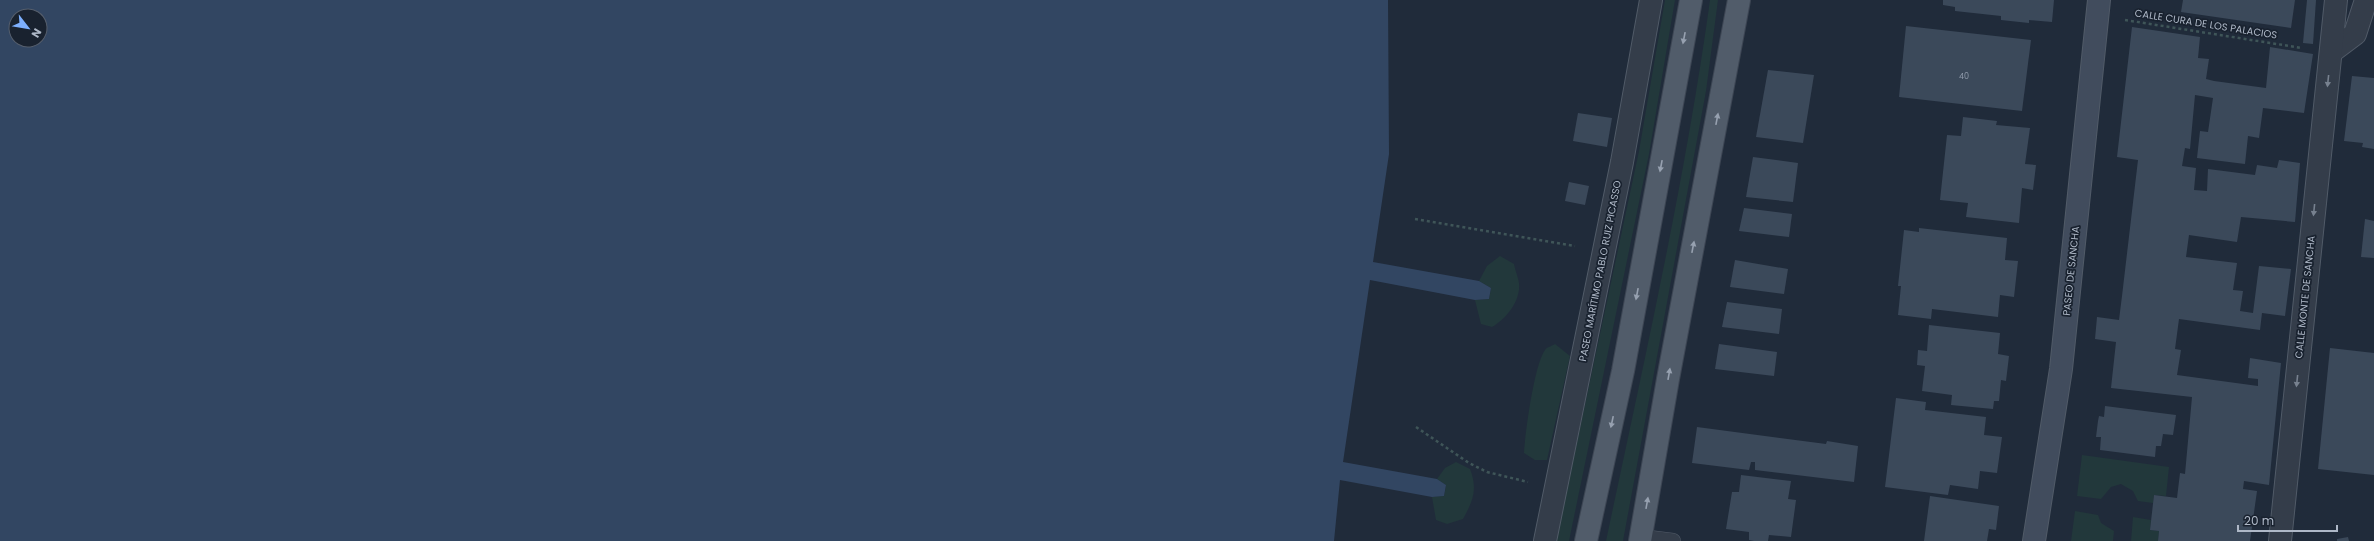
<svg xmlns="http://www.w3.org/2000/svg" width="2374" height="541" viewBox="0 0 2374 541" font-family="Poppins,sans-serif">
<style>
.green{fill:#22383b}
.water{fill:#324662;fill-rule:evenodd}
.building{fill:#3b495a}
.lines{fill:none;stroke-linecap:round;stroke-linejoin:round}
.service-casing{stroke:#515b68;stroke-width:16}
.pedestrian-casing{stroke:#515b68;stroke-width:24}
.minor-casing{stroke:#515b68;stroke-width:24}
.secondary-casing{stroke:#515b68;stroke-width:24}
.primary-casing{stroke:#3d4654;stroke-width:24}
.path{stroke:#3f5558;stroke-width:2.5;stroke-dasharray:3 3;stroke-linecap:butt}
.service{stroke:#343d4a;stroke-width:15}
.pedestrian{stroke:#343d4a;stroke-width:22}
.minor{stroke:#343d4a;stroke-width:22}
.secondary{stroke:#414c5d;stroke-width:22}
.primary{stroke:#515c6a;stroke-width:22}
.oneway{fill:#97a1b0}
.oneway2{fill:#77818f}
.labels{text-anchor:middle;dominant-baseline:central;stroke-width:3.5;stroke-linejoin:round;paint-order:stroke}
.number-label{font-size:8px;fill:#919cac}
.street-label{font-size:10px;fill:#aeb8c7;stroke:#19222f}
</style>
<rect width="100%" height="100%" fill="#202b3a"/>
<g class="green">
<polygon points="1665,0 1675,0 1649,154 1569,541 1556,541 1639,151"/>
<path d="M1710,0H1718L1706,91L1623,541H1606C1644,361 1685,182 1710,0Z"/>
<path d="M1500,256L1514,264C1515,270 1518,277 1519,283C1521,301 1506,319 1492,327L1481,324L1475,300L1489,299L1491,288L1479,281L1487,266Z"/>
<path d="M1555,344L1570,356L1547,460H1535L1524,453C1525,434 1534,365 1545,350C1547,347 1552,346 1555,344Z"/>
<polygon points="2082,455 2169,467 2166,496 2154,495 2153,503 2138,501 2133,491 2121,484 2111,487 2101,499 2077,496"/>
<path d="M1456,462L1470,469C1478,489 1473,501 1463,519L1447,524L1436,520L1432,497L1444,496L1446,485L1437,479L1445,468Z"/>
<polygon points="2075,511 2098,515 2101,523 2114,531 2113,541 2071,541"/>
<polygon points="2133,517 2151,520 2150,530 2159,531 2158,541 2131,541"/>
</g>
<path class="water" d="M0,0H1388L1389,154L1373,262L1479,281L1491,288L1489,299L1475,300L1370,280L1343,462L1437,479L1446,485L1444,496L1432,497L1340,480L1334,541H0ZM16,16H40V40H16Z"/>
<g class="building">
<polygon points="1943,0 2054,0 2052,22 2029,20 2029,23 2001,20 2001,16 1955,11 1955,7 1943,5"/>
<polygon points="2183,0 2295,0 2291,28 2181,12"/>
<polygon points="2307,0 2316,0 2313,44 2303,43"/>
<polygon points="1906,26 2031,40 2022,111 1899,97"/>
<polygon points="2132,27 2200,37 2198,58 2209,59 2206,79 2214,81 2266,88 2270,47 2313,54 2304,113 2263,108 2259,138 2248,136 2245,164 2197,158 2200,131 2208,132 2213,98 2195,95 2190,149 2185,148 2182,166 2196,168 2194,190 2207,191 2208,169 2255,175 2257,165 2277,168 2279,160 2300,163 2295,222 2241,217 2237,242 2189,235 2186,257 2237,263 2233,290 2243,291 2240,311 2253,313 2259,266 2291,269 2285,316 2262,313 2260,330 2179,319 2175,349 2181,350 2177,375 2258,386 2258,379 2248,378 2250,358 2281,363 2269,485 2244,481 2243,489 2257,491 2250,541 2158,541 2159,531 2150,530 2154,495 2177,498 2180,473 2185,474 2192,397 2111,388 2116,342 2095,339 2097,317 2119,320 2122,296 2138,160 2117,157"/>
<polygon points="1768,70 1814,75 1803,143 1756,137"/>
<polygon points="2352,76 2374,78 2374,149 2362,147 2363,143 2344,141"/>
<polygon points="1578,113 1612,118 1607,147 1573,141"/>
<polygon points="1963,117 1997,121 1996,125 2030,128 2025,164 2036,165 2033,190 2022,188 2019,223 1966,217 1968,203 1940,200 1947,135 1961,136"/>
<polygon points="1753,157 1798,163 1793,202 1746,197"/>
<polygon points="1569,182 1589,186 1585,205 1565,201"/>
<polygon points="1744,208 1792,214 1789,237 1739,231"/>
<polygon points="2365,219 2374,221 2374,258 2361,257"/>
<polygon points="1919,228 2007,238 2005,260 2018,261 2014,297 2000,295 1998,317 1932,309 1931,319 1898,315 1901,286 1898,286 1904,230 1919,232"/>
<polygon points="1735,260 1788,269 1784,294 1730,287"/>
<polygon points="1727,302 1782,309 1779,334 1722,327"/>
<polygon points="1929,325 2000,333 1998,354 2009,356 2006,381 2001,380 1999,401 1994,401 1993,409 1951,405 1952,395 1922,391 1925,366 1917,365 1918,350 1927,351"/>
<polygon points="1719,344 1777,352 1774,376 1715,369"/>
<polygon points="2330,348 2374,353 2374,475 2318,469"/>
<polygon points="1896,398 1926,402 1925,410 1986,417 1984,435 2002,437 1997,473 1980,471 1978,489 1950,485 1948,495 1885,487"/>
<polygon points="2105,406 2176,415 2173,435 2163,434 2161,446 2156,446 2155,457 2100,450 2101,437 2096,437 2098,421 2099,416 2104,417"/>
<polygon points="1697,427 1826,444 1827,441 1858,446 1854,482 1755,470 1755,462 1751,462 1749,470 1692,463"/>
<polygon points="1741,475 1791,481 1788,499 1796,500 1791,537 1769,535 1768,541 1754,541 1749,540 1749,532 1726,529 1732,492 1739,492"/>
<polygon points="1930,496 1999,506 1996,530 1989,529 1987,541 1924,541"/>
<polygon points="2348,537 2349,541 2337,541 2337,539"/>
</g>
<g class="lines">
<g class="service-casing">
<polyline id="service" points="1641,537 1673,541"/>
</g>
<g class="pedestrian-casing">
<polyline id="pedestrian" points="1545,541 1622,162 1651,0"/>
</g>
<g class="minor-casing">
<g id="minor">
<polyline points="2331,52 2355,34 2366,0"/>
<polyline points="2280,541 2336,0"/>
</g>
</g>
<g class="secondary-casing">
<polyline id="secondary" points="2034,541 2061,369 2099,0"/>
</g>
<g class="primary-casing">
<g id="primary">
<polyline points="1586,541 1623,371 1691,0"/>
<polyline points="1640,541 1668,379 1739,0"/>
</g>
</g>
<g class="path">
<polyline points="2125,20 2302,48"/>
<polyline points="1415,219 1575,246"/>
<polyline points="1416,427 1469,463 1487,472 1528,482"/>
</g>
<use href="#service" class="service"/>
<use href="#pedestrian" class="pedestrian"/>
<use href="#minor" class="minor"/>
<use href="#secondary" class="secondary"/>
<use href="#primary" class="primary"/>
</g>
<defs><path id="oneway-solid" d="M-6-.8H1V-3.2L6.5 0L1 3.2V.8H-6Z"/></defs>
<g class="oneway">
<use href="#oneway-solid" transform="translate(1684 38) rotate(101)"/>
<use href="#oneway-solid" transform="translate(1717 119) rotate(-79)"/>
<use href="#oneway-solid" transform="translate(1661 166) rotate(101)"/>
<use href="#oneway-solid" transform="translate(1693 247) rotate(-79)"/>
<use href="#oneway-solid" transform="translate(1637 294) rotate(101)"/>
<use href="#oneway-solid" transform="translate(1669 374) rotate(-80)"/>
<use href="#oneway-solid" transform="translate(1612 422) rotate(102)"/>
<use href="#oneway-solid" transform="translate(1647 503) rotate(-80)"/>
</g>
<g class="oneway2">
<use href="#oneway-solid" transform="translate(2328 81) rotate(96)"/>
<use href="#oneway-solid" transform="translate(2314 210) rotate(96)"/>
<use href="#oneway-solid" transform="translate(2297 381) rotate(96)"/>
</g>
<g class="labels">
<g class="number-label">
<text x="1964" y="76">40</text>
</g>
<g class="street-label">
<text transform="translate(2206 24) rotate(9)">CALLE CURA DE LOS PALACIOS</text>
<text transform="translate(1600 271) rotate(-79)">PASEO MARÍTIMO PABLO RUIZ PICASSO</text>
<text transform="translate(2071 271) rotate(-84)">PASEO DE SANCHA</text>
<text transform="translate(2305 297) rotate(-84)">CALLE MONTE DE SANCHA</text>
</g>
</g>
<g transform="translate(28 28) rotate(121)"><circle r="19" fill="#19222f" stroke="#555e6c"/>
<path d="M0-3L7 15L0 10L-7 15Z" fill="#7daffd"/>
<text y="-6" font-size="11" font-weight="bold" text-anchor="middle" fill="#aeb8c7">N</text>
</g>
<path d="M2238 525v6h99v-6" fill="none" stroke="#aeb8c7" stroke-width="2"/>
<text x="2244" y="525" font-size="12" fill="#aeb8c7" stroke="#19222f" stroke-width="3" paint-order="stroke">20 m</text>
</svg>
